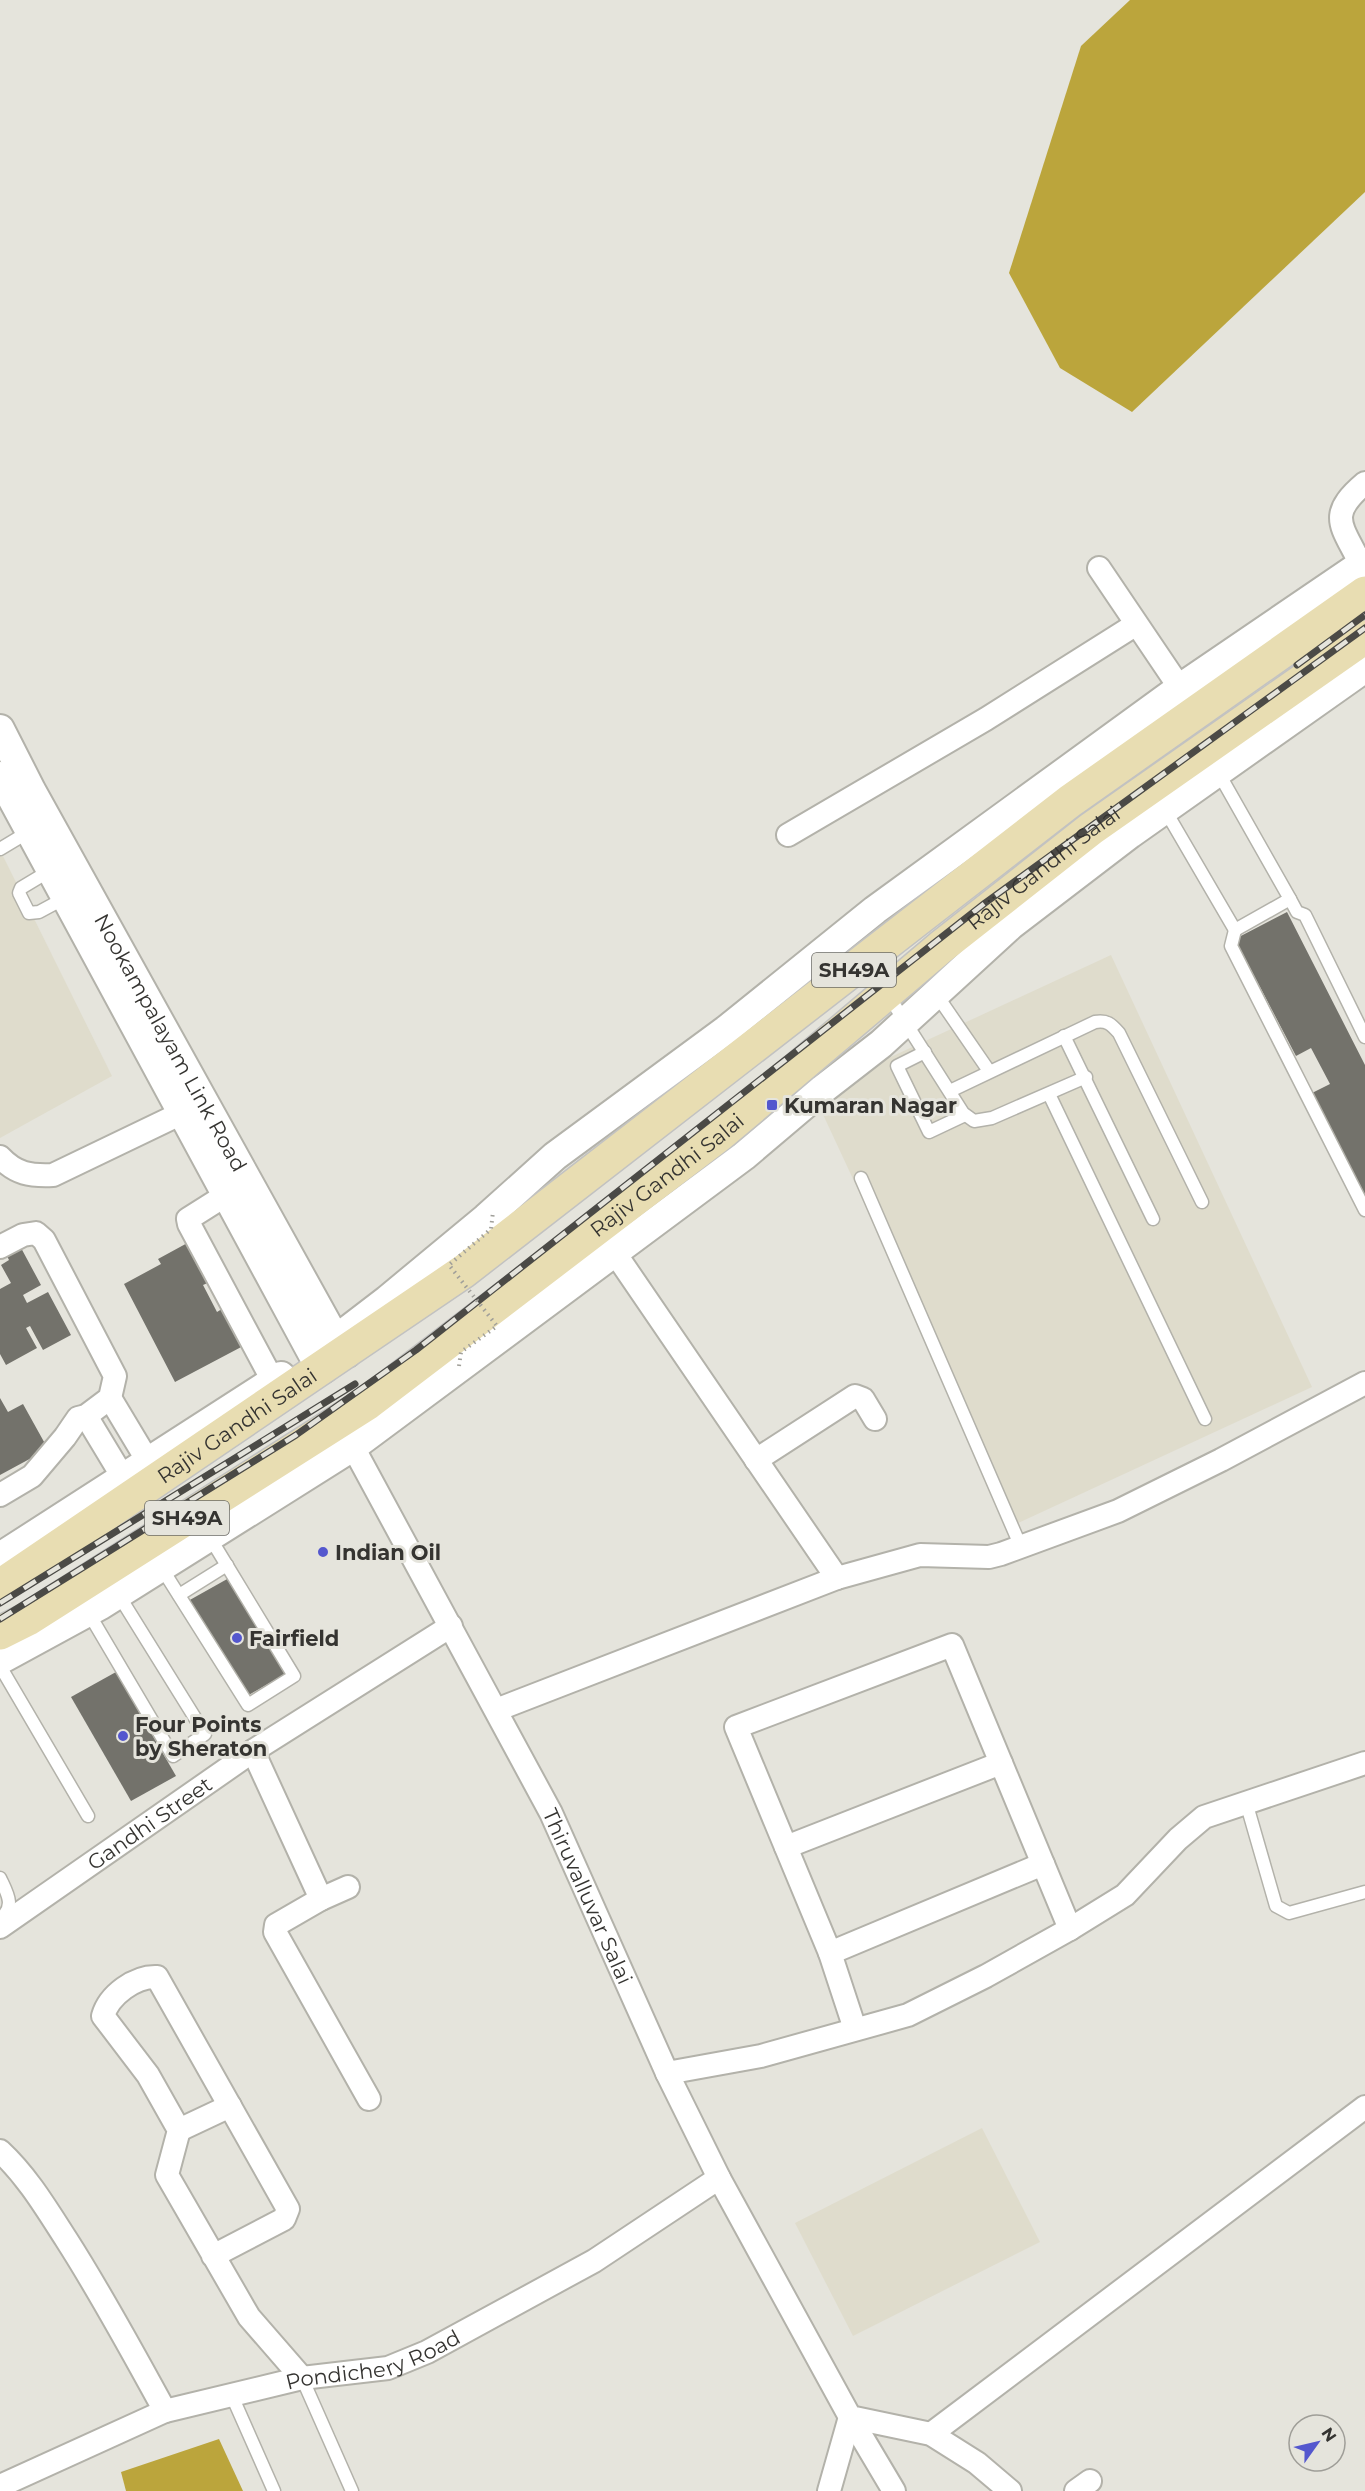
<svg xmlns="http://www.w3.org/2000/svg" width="1365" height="2491" viewBox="0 0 1365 2491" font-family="Montserrat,sans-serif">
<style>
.built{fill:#dfdccc}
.water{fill:#bba53c}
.building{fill:#73726b}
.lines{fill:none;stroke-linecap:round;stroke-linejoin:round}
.service-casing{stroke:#b3b2aa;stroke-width:15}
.minor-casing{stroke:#b3b2aa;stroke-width:26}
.tertiary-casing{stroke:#b3b2aa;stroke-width:32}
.primary-casing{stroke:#c2c2c1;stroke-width:36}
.service{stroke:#fff;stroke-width:12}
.minor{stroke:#fff;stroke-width:22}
.tertiary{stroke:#fff;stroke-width:28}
.primary{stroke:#e8ddb2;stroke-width:33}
.rail-casing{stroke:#4b4a46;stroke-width:7}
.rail{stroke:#e5e4dc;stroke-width:4.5;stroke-dasharray:14;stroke-linecap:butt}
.path-bridge{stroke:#a09f99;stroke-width:4;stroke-dasharray:1.5 4.5;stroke-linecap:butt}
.poi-dot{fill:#5457ce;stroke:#e5e4dc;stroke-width:2}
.labels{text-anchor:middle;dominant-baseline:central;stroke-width:6;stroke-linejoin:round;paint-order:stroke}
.shield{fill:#e5e4dc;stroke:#6a6964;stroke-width:1.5}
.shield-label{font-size:20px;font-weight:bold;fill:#353431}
.street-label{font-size:21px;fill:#353431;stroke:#e5e4dc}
.poi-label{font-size:21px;font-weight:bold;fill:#353431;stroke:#e5e4dc;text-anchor:start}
</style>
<rect width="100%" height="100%" fill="#e5e4dc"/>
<g class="built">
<polygon points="0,850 112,1076 0,1138"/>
<polygon points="1111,955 1312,1387 1014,1525 813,1093"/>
<polygon points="982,2128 1040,2242 853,2336 795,2223"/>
</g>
<g class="water">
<polygon points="1130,0 1365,0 1365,192 1132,412 1060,368 1009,273 1081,46"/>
<polygon points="219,2439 243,2491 126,2491 121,2472"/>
</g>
<g class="building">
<polygon points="1287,912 1365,1065 1365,1200 1310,1094 1330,1084 1311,1048 1296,1056 1235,939"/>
<polygon points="191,1241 212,1281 203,1285 217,1312 225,1307 245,1345 175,1382 124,1284 161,1264 158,1259"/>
<polygon points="20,1246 41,1285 23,1295 27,1303 48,1292 71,1335 43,1350 30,1326 26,1328 37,1348 6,1365 0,1354 0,1289 11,1283 1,1265 9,1260 6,1254"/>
<polygon points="0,1398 8,1412 23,1404 48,1449 0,1475"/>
<polygon points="229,1578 285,1674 247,1696 188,1601"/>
<polygon points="116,1672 176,1776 131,1801 71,1697"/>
</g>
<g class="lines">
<g class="service-casing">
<g id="service">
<polyline points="1165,810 1235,930 1290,899 1218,772"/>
<polyline points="0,849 30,831"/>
<polyline points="51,870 21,888 19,893 29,913 39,912 65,898"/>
<polyline points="1290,899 1297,912 1305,915 1365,1037"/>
<polyline points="1235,930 1231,946 1365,1210"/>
<polyline points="936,994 989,1071"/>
<polyline points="888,995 963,1113 974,1121 992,1118 1086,1077"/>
<polyline points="1064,1036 1153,1219"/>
<polyline points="925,1052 897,1066 929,1132 965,1115"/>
<path d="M950,1091L1095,1022C1107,1020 1111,1024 1119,1033L1202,1202"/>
<polyline points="1049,1094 1205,1419"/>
<polyline points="861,1178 1021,1547"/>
<polyline points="161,1567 248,1705 294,1676 209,1536"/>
<polyline points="179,1595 227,1565"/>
<polyline points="88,1612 173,1756 205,1734 118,1594"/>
<polyline points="0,1666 88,1816"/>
<polyline points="1246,1802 1276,1906 1289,1913 1365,1892"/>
<path d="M0,1878C7,1893 16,1906 0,1919"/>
<polyline points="302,2378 352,2491"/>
<polyline points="232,2396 274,2491"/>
</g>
</g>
<g class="minor-casing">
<g id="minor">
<path d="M1361,565C1342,525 1326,516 1365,483"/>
<polyline points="1099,568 1180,688"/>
<polyline points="788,835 986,719 1135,625"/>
<path d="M0,1157C16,1174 30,1176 53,1175L182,1113"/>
<polyline points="226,1195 188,1219 189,1224 273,1381"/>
<polyline points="606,1240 837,1578"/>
<polyline points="0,1247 23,1235 36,1233 44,1240 115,1376 110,1398 86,1416 78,1418 65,1437 32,1476 0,1495"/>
<polyline points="110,1398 149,1463"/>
<polyline points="86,1416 124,1479"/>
<path id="s1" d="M346,1434L551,1813L667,2073L719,2178L850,2417L931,2434L977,2463L1010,2491"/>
<polyline points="756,1460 855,1396 863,1399 875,1419"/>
<polyline points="496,1710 837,1578 920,1555 989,1557 1001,1554 1118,1511 1221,1460 1365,1383"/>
<polyline points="253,1751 321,1899 276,1925 275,1932 369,2099"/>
<polyline points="786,1847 1001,1763"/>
<polyline points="321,1899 348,1887"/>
<path id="s2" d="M0,1927L253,1751L451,1626"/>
<polyline points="830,1953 1043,1864 1070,1929"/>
<polyline points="855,2029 830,1953 736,1727 952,1645 1043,1864"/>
<polyline points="667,2073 761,2056 908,2015 986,1976 1070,1929 1125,1895 1178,1839 1204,1817 1365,1763"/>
<polyline points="179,2130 230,2106"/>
<path d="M0,2151C27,2176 46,2208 66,2239C102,2295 133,2353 165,2411"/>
<path d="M213,2256L284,2219L288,2209L157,1977C135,1976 109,1995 103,2016L148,2075L179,2130L167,2175L249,2317L302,2378"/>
<polyline points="850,2417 894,2491"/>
<polyline points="931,2434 1365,2107"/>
<path id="s3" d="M0,2486L165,2411L302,2378L388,2368L427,2352L594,2261L719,2178"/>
<polyline points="829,2491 850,2417"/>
<polyline points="1076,2491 1090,2481"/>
</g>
</g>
<g class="tertiary-casing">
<g id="tertiary">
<path id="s4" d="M0,729L31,790L336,1340L347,1353"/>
<polyline points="0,776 313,1355 323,1369"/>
<polyline points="327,1346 387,1300 486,1218 555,1156 726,1030 875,910 1180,688 1365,562"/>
<polyline points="0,1557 281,1376"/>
<polyline points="0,1660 101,1605 354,1446 744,1156 823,1089 881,1044 1011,925 1130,834 1365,668"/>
</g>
</g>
<g class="primary-casing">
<g id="primary">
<path id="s5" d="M0,1586L464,1271L1070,801L1365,593"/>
<path id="s6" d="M0,1633L28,1619L368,1403L718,1136L941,947L1091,829L1365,637"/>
</g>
</g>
<use href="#service" class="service"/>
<use href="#minor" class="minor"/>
<use href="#tertiary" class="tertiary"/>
<use href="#primary" class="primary"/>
<g class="rail-casing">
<g id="rail">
<polyline points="1297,665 1365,615"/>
<polyline points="0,1603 355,1384"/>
<polyline points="0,1619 296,1435 416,1350 985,903 1365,628"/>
</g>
</g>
<use href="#rail" class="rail"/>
<polyline class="path-bridge" points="459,1366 461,1352 497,1326 449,1265 491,1229 493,1212"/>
</g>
<g class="poi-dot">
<rect x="766" y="1099" width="12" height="12" rx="3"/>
<circle cx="323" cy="1552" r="6"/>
<circle cx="237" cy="1638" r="6"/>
<circle cx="123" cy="1736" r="6"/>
</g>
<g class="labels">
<g class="shield">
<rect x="812" y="953" width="84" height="34" rx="4.5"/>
<rect x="145" y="1501" width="84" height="34" rx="4.5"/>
</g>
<g class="shield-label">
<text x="854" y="970">SH49A</text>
<text x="187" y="1518">SH49A</text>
</g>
<g class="street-label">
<text stroke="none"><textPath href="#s6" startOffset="1296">Rajiv Gandhi Salai</textPath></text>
<text stroke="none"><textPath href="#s4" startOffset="357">Nookampalayam Link Road</textPath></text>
<text stroke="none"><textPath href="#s6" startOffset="810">Rajiv Gandhi Salai</textPath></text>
<text stroke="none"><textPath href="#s5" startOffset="286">Rajiv Gandhi Salai</textPath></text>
<text stroke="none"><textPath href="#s2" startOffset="182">Gandhi Street</textPath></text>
<text stroke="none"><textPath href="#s1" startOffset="522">Thiruvalluvar Salai</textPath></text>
<text stroke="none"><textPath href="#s3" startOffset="396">Pondichery Road</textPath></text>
</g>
<g class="poi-label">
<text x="784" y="1105">Kumaran Nagar</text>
<text x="335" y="1552">Indian Oil</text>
<text x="249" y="1638">Fairfield</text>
<text x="135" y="1724">Four Points<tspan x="135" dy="24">by Sheraton</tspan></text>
</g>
</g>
<g transform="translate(1317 2443) rotate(56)"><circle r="28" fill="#e5e4dc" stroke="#9f9e98" stroke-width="1.5"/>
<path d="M0-4.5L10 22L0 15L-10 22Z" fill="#5457ce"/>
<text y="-9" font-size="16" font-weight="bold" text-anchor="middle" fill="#353431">N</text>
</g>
</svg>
